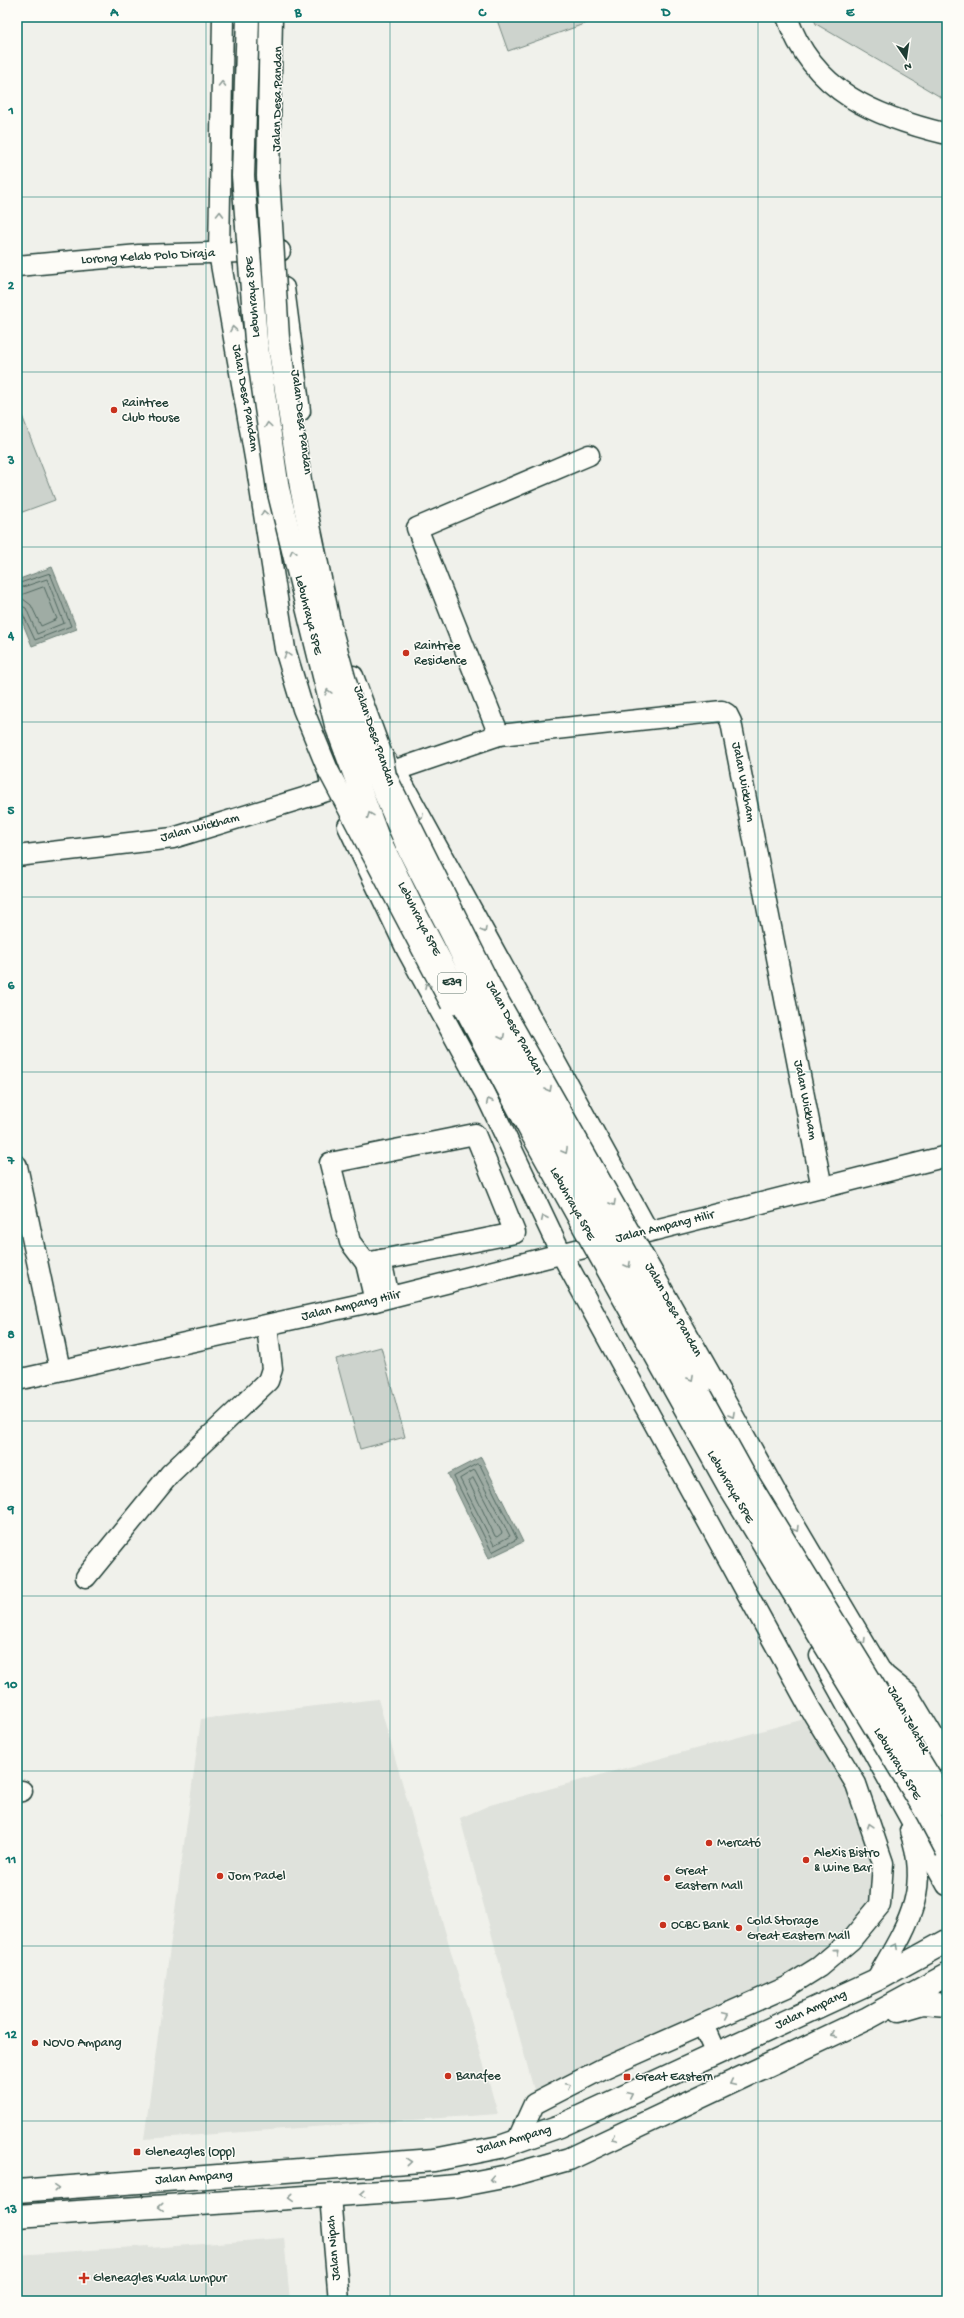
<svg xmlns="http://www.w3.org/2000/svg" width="964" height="2318" viewBox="0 0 964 2318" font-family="'Gochi Hand',sans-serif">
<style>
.built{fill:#dfe2dc}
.green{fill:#cdd3cd;stroke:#768880}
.water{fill:#9faca4;stroke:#6c8077}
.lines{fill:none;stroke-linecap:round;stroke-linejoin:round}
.shore{stroke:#526961;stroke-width:1}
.minor-casing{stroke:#1f3d34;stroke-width:23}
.major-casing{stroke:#1f3d34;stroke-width:25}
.minor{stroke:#fdfcf7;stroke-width:20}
.major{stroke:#fdfcf7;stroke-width:22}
.minor-bridge-casing{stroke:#1f3d34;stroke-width:23;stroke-linecap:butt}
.highway-bridge-casing{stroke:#1f3d34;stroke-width:25;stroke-linecap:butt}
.minor-bridge{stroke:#fdfcf7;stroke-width:20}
.highway-bridge{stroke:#fdfcf7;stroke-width:22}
.oneway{stroke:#8e9c96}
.grid{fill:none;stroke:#0f766e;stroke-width:1;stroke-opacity:0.55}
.poi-dot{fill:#c8321e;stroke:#fdfcf7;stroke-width:1.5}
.labels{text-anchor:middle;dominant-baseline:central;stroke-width:3;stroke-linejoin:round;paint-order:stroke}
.shield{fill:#fdfcf7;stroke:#62766e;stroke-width:1}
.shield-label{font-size:12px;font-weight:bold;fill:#1f3d34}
.street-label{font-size:13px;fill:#1f3d34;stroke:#fdfcf7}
.poi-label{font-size:13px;fill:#1f3d34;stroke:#fdfcf7;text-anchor:start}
.neatline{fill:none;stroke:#0f766e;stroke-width:1.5}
.grid-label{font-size:13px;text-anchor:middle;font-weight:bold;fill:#0f766e}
</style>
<rect width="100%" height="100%" fill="#f0f1eb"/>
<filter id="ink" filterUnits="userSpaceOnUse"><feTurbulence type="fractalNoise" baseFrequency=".025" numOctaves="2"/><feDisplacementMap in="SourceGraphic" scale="8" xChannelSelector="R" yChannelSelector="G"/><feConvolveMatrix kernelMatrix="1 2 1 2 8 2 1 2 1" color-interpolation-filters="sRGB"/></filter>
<g filter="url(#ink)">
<g class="built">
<polygon points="378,1699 498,2114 144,2139 201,1719"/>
<polygon points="808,1718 849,1788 875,1867 873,1902 848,1933 812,1961 770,1988 535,2094 460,1818 490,1805"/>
<polygon points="284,2238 290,2301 17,2301 17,2255 149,2246 149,2248"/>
</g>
<g class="green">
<polygon points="496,17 600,17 601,18 508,51"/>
<polygon points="813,17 947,17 947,99 944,99 816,24"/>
<polygon points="17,403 55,500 17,514"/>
<polygon points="381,1347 405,1437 360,1449 336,1359"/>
</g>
<g class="water">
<polygon points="52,567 77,629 32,646 17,609 17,580"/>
<polygon points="481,1457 523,1542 489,1558 448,1474"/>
</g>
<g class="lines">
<g class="shore">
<polyline points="17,584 50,573 71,626 35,640 22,612 17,609"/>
<polygon points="44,587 57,619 41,626 31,605 19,596"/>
<polyline points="17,589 47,579 64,623 37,634 26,608 17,604"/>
<polygon points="477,1464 480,1465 517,1539 492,1552 454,1477"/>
<polygon points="475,1470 510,1536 494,1545 460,1479"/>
<polygon points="473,1478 502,1533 497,1537 495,1536 469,1482"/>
</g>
<g class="minor-casing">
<g id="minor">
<polyline points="223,17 219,253 257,469 285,649 303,709 328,770 332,788"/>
<path d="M787,17C813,92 876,117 947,134"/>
<polyline points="17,266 139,255 280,251"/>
<polyline points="284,288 300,411"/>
<polyline points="353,676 382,755 401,781 648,1231"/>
<polyline points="499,735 417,528 589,455"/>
<polyline points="393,771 499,735 722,711 727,714 731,722 822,1188"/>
<polyline points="348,826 407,950 485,1093 561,1253 811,1710 856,1784 883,1863 880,1905 851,1940 819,1967 787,1987 602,2069 534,2104 517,2141"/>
<polyline points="17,856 173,838 333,789"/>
<polygon points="475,1134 515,1233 366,1263 350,1242 330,1163"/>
<polyline points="17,1166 60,1370"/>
<polyline points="381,1260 389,1297"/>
<polyline points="366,1263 375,1301"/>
<polyline points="17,1380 375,1301 947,1156"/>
<polyline points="714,1381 785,1509 882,1673 908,1694 947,1759"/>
<polyline points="86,1577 170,1474 268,1381 272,1369 267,1326"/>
<polyline points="820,1656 947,1885"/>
<polyline points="17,1792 22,1791"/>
<path d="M876,1980C905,1929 932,1892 910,1831"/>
<polyline points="703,2025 716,2054"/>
<polyline points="330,2196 339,2301"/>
</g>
</g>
<g class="major-casing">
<g id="major">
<polyline points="882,1673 932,1763"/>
<polyline points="899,2010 923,2003 947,2005"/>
<polyline points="17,2191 434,2160 500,2147 560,2126 876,1980 947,1941"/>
<polyline points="17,2216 411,2190 456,2186 508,2176 569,2159 868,2018 947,1975"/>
</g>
</g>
<use href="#minor" class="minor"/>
<use href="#major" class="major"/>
<g class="minor-bridge-casing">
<g id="minor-bridge">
<polyline points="382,755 386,776 494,993 714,1381"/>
<polyline points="328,770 451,1004"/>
</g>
</g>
<g class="highway-bridge-casing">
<g id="highway-bridge">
<polyline points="248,17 243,176 256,340 278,489 336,725 377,835 414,911 530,1130 728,1485 927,1813 947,1851"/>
<polyline points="271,17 268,176 278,338 301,487 330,627 355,718 372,763 409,850 453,936 503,1040 744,1475 947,1806"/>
</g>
</g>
<use href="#minor-bridge" class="minor-bridge"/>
<use href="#highway-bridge" class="highway-bridge"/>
</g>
<defs><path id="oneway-chevron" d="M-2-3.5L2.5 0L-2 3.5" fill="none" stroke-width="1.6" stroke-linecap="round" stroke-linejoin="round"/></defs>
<g class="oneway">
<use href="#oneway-chevron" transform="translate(222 84) rotate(-89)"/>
<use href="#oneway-chevron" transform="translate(220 214) rotate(-89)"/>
<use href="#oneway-chevron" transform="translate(233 329) rotate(-100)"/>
<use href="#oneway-chevron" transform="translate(268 425) rotate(-98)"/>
<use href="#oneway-chevron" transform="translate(264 513) rotate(-99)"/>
<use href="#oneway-chevron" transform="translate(293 552) rotate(-103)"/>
<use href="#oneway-chevron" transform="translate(287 655) rotate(-106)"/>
<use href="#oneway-chevron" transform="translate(328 692) rotate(-105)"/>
<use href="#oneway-chevron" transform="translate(370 815) rotate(-111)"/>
<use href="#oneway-chevron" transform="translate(421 816) rotate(61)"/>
<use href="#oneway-chevron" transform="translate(484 930) rotate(61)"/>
<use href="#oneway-chevron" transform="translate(427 986) rotate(-119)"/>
<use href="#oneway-chevron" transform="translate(502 1037) rotate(64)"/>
<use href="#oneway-chevron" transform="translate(549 1089) rotate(61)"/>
<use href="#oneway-chevron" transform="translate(489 1101) rotate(-115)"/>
<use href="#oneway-chevron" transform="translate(565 1151) rotate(61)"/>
<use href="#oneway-chevron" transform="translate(613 1203) rotate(61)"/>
<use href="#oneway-chevron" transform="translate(544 1218) rotate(-115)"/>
<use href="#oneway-chevron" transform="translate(628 1265) rotate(61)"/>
<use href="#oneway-chevron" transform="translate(691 1378) rotate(61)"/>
<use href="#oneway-chevron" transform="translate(732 1415) rotate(61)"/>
<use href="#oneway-chevron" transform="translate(796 1529) rotate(59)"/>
<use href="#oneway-chevron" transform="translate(863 1641) rotate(59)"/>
<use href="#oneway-chevron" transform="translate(870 1826) rotate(-108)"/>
<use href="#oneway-chevron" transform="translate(895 1946) rotate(-62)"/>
<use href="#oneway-chevron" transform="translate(837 1951) rotate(-41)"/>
<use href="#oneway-chevron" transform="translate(725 2015) rotate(-25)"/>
<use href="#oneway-chevron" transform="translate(833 2035) rotate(154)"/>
<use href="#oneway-chevron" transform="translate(732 2083) rotate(155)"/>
<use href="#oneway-chevron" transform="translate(568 2086) rotate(-27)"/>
<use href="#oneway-chevron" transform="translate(630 2094) rotate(-25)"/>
<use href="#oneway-chevron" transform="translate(614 2138) rotate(155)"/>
<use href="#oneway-chevron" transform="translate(409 2162) rotate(-5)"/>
<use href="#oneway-chevron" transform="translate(492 2179) rotate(169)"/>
<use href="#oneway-chevron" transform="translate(56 2188) rotate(-4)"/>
<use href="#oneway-chevron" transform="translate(363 2194) rotate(176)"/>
<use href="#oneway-chevron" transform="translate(291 2198) rotate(176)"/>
<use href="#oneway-chevron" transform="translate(161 2207) rotate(176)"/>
</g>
</g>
<path class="grid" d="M206,17V2301M390,17V2301M574,17V2301M758,17V2301M17,197H947M17,372H947M17,547H947M17,722H947M17,897H947M17,1072H947M17,1246H947M17,1421H947M17,1596H947M17,1771H947M17,1946H947M17,2121H947"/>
<g class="poi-dot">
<circle cx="114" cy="410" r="4"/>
<circle cx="406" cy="653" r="4"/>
<circle cx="709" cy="1843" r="4"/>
<circle cx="806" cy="1860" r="4"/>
<circle cx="220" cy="1876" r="4"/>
<circle cx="667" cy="1878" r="4"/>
<circle cx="663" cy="1925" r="4"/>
<circle cx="739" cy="1928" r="4"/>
<circle cx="35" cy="2043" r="4"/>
<circle cx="448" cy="2076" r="4"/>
<rect x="623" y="2073" width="8" height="8" rx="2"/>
<rect x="133" y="2148" width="8" height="8" rx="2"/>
<path d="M82 2272h4v4h4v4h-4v4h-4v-4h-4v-4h4z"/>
</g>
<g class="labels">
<rect class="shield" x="438" y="973" width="28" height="20" rx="3"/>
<g class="shield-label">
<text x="452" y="983">E39</text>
</g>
<g class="street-label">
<text transform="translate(278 99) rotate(-89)">Jalan Desa Pandan</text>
<text transform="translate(148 257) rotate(-3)">Lorong Kelab Polo Diraja</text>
<text transform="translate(253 297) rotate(-95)">Lebuhraya SPE</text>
<text transform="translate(245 398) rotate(80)">Jalan Desa Pandam</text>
<text transform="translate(301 422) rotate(83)">Jalan Desa Pandan</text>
<text transform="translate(308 615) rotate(76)">Lebuhraya SPE</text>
<text transform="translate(374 736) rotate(71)">Jalan Desa Pandan</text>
<text transform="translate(743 782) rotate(79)">Jalan Wickham</text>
<text transform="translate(200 828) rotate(-15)">Jalan Wickham</text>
<text transform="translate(419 919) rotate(63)">Lebuhraya SPE</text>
<text transform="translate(514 1028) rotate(61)">Jalan Desa Pandan</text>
<text transform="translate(805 1100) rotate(79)">Jalan Wickham</text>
<text transform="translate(572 1204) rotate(61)">Lebuhraya SPE</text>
<text transform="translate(665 1227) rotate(-14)">Jalan Ampang Hilir</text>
<text transform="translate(351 1306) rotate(-13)">Jalan Ampang Hilir</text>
<text transform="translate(673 1310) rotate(61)">Jalan Desa Pandan</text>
<text transform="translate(730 1487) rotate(60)">Lebuhraya SPE</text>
<text transform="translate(908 1720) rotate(61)">Jalan Jelatek</text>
<text transform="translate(897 1764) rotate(59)">Lebuhraya SPE</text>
<text transform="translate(811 2010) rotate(-25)">Jalan Ampang</text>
<text transform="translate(514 2140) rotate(-16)">Jalan Ampang</text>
<text transform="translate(194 2178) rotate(-4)">Jalan Ampang</text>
<text transform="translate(334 2248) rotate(-95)">Jalan Nipah</text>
</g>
<g class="poi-label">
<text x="122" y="403">Raintree<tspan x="122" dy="15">Club House</tspan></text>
<text x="414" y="646">Raintree<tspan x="414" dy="15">Residence</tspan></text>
<text x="717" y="1843">Mercató</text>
<text x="814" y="1853">Alexis Bistro<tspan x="814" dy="15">&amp; Wine Bar</tspan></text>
<text x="675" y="1871">Great<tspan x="675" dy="15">Eastern Mall</tspan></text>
<text x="228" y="1876">Jom Padel</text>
<text x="747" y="1921">Cold Storage<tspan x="747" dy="15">Great Eastern Mall</tspan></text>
<text x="671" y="1925">OCBC Bank</text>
<text x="43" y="2043">NOVO Ampang</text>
<text x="456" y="2076">Banafee</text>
<text x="635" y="2077">Great Eastern</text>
<text x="145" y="2152">Gleneagles (Opp)</text>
<text x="93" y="2278">Gleneagles Kuala Lumpur</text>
</g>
</g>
<rect width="964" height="2318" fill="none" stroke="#fdfcf7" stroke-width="44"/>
<g transform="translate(906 58) rotate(167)" stroke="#fdfcf7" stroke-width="3" paint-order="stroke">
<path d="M0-3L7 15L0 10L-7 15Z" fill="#1f3d34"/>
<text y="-6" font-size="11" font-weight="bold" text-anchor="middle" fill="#1f3d34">N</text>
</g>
<rect x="22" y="22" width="920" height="2274" class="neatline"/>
<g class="grid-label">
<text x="114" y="16">A</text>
<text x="298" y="16">B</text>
<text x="482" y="16">C</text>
<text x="666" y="16">D</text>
<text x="850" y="16">E</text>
<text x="11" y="114">1</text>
<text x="11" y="289">2</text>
<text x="11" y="464">3</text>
<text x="11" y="639">4</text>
<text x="11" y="814">5</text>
<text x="11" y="989">6</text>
<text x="11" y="1164">7</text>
<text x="11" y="1338">8</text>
<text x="11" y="1513">9</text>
<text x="11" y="1688">10</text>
<text x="11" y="1863">11</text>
<text x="11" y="2038">12</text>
<text x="11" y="2213">13</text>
</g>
</svg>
